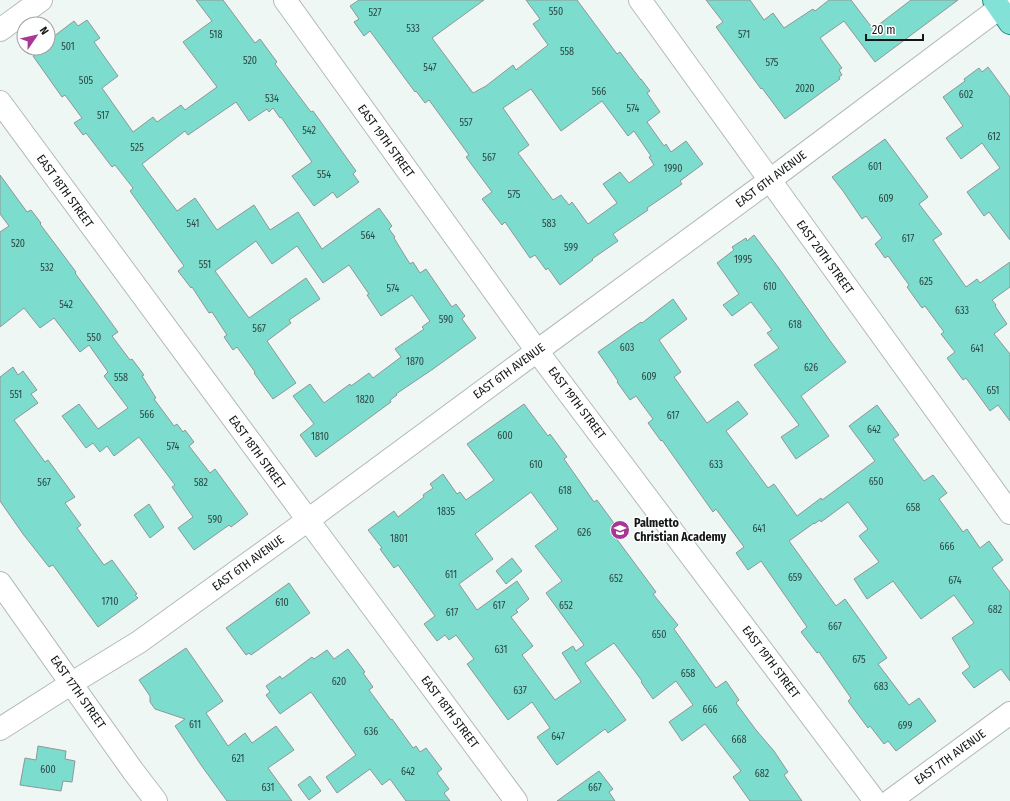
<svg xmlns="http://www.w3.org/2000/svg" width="1010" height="801" viewBox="0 0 1010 801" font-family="'Fira Sans Condensed',sans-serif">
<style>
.building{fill:#7cdcce;stroke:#8f9795;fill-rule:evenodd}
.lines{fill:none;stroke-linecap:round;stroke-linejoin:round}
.minor-casing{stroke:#b3bab9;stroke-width:24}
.major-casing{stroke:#268e82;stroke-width:24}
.minor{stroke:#fff;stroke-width:22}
.major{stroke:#83e2d7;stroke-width:22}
.labels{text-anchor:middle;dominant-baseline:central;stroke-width:3;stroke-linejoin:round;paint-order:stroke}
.number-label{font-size:10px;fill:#2d4844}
.street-label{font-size:12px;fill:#131616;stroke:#fff}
.poi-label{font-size:12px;font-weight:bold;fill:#131616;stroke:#fff;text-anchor:start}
</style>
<rect width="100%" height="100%" fill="#eff7f5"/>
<g class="building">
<polygon points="196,0 223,0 255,43 260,39 277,62 275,64 311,112 313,111 356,171 353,174 359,182 337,198 333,192 314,206 292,176 312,162 281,117 280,118 273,108 269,112 267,109 249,121 236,102 188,135 185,131 142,164 177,211 195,198 217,230 254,205 270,230 298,212 322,249 379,208 392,226 389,229 395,237 394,238 410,264 413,262 420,273 426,269 452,307 456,304 465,316 462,319 476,338 433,369 396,394 397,395 390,400 391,402 316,457 300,435 314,424 293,396 310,384 324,403 350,384 351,386 369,373 373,378 401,357 395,349 424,329 422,327 430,321 412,295 381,316 367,295 369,294 349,265 323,283 297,246 272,264 256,241 215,271 249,318 306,278 320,299 289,320 291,323 267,341 296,383 273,399 254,373 255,372 237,347 233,350 224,337 227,335 212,312 209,313 192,287 191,288 178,271 184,266 130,191 133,188 115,165 112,167 86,133 83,135 74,123 82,118 65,95 62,97 33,56 45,48 48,48 48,46 51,44 49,40 74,21 78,26 87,20 100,38 94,42 118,76 102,88 133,132 153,117 157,122 181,105 185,110 217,87 183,42 212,21"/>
<path d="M359,0H484L432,38L473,93L486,86L513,65L516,70L548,45L533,24L540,19L526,0H577L617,54L620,52L641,80V79L650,91L647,93L660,112L647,122L664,146L666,144L671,152L686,141L703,164L680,181L682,184L647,208L648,210L613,234L618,241L592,259L593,260L560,285L548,268L546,270L535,255L530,258L505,222L502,225L482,199L492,192L466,157L469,155L429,100L425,103L416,91L415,92L370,31L364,36L354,22L359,19L350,6ZM531,89L561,131L602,101L628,136L634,131L651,156L649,157L654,165L629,183L620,172L603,184L617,203L588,224L572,202L569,205L561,195L553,200L518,153L529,145L503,108Z"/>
<polygon points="706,0 750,0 764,20 773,13 784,28 813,9 815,11 829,0 851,0 873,29 911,0 958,0 875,62 844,21 820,38 842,68 839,70 842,75 839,77 840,79 785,119 762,88 761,89 716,27 723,22"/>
<polygon points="988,67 1010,97 1010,240 989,212 984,216 967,192 1000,168 982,143 961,159 946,138 963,126 943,97 965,81 964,79 979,68 982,72"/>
<polygon points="885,139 928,197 919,204 942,234 933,240 966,287 977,279 980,283 1010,262 1010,287 992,300 996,305 995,306 1007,324 994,334 1010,354 1010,421 998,405 990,411 966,378 963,380 947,358 955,352 941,334 944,332 925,306 922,308 907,287 909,285 888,256 885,258 875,244 882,238 866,216 862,219 843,191 832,177"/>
<polygon points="0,175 27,212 31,210 41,223 40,224 76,272 75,273 118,332 112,336 130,360 132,359 144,375 142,376 156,398 154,399 174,426 177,424 183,432 185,430 194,442 189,446 210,473 215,469 248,514 231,527 229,525 194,550 178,528 193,517 172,487 175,485 139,437 114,456 107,446 100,452 93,443 86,448 62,416 79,404 98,429 128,408 104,376 108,372 89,345 80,352 54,318 40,328 24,308 0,327 0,232 9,226 0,214"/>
<polygon points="754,235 778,267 831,342 846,362 801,396 829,436 796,459 781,437 799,425 754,365 779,348 767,333 772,330 751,302 732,316 723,305 739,294 717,263 734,250 732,247 746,238 747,241"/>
<polygon points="673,299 687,319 659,340 681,372 674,377 707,423 738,401 748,414 726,431 768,488 774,484 797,516 821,498 822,500 875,461 849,426 877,405 899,435 893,439 924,481 933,475 947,493 939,499 963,532 967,529 980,548 989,541 1003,560 992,568 1010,592 1010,681 1001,669 974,688 962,673 970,667 952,638 974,623 954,595 921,619 893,581 867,599 854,579 879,562 859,536 868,529 848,502 821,522 820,520 814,524 814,523 789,541 836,606 845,599 887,658 878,664 909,705 919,698 936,721 896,751 888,741 884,744 870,726 868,728 848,701 851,698 819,652 817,653 801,632 807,627 761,561 748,570 736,553 744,547 716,509 713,512 662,440 661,441 648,423 653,419 636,396 630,400 617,382 618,381 598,352 641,322 642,323"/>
<polygon points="13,367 18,375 23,371 37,390 31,394 38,403 14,420 45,462 48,460 75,497 65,503 81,525 77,528 104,565 112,560 137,594 135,595 138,598 98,627 53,565 49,567 23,534 0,501 0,377"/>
<path d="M524,404L548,436L550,434L567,457L564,459L594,502L597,500L619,530L613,534L656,592L653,594L678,625L674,629L716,688L726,681L739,700L736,703L756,730L774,751L788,772L784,775L802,801H750L733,777L741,771L705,724L682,741L669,722L693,705L676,681L653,699L641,682L642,681L614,643L585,663L626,720L608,733L605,729L557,765L537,737L550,728L532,702L508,720L467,664L474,659L456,635L449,640L445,635L437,641L424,624L435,616L398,565L394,568L380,549L382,548L368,530L394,511L398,517L424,497L423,495L433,488L430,484L443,474L457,494L460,492L466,500L494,480L467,444ZM531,492L558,529L535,546L562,581L546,593L584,645L576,651L573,646L562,653L581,682L555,700L522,655L533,646L511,617L518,612L516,610L529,599L517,581L477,610L459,584L493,559L475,534Z"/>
<polygon points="149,504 164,527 150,538 134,515"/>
<polygon points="512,558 522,571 506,584 496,571"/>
<polygon points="289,583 310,613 251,655 249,653 246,655 226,628"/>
<polygon points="186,648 223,701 206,713 228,746 245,733 252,743 276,726 294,750 268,768 292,801 227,801 201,765 175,726 185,719 155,709 150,702 150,696 139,680"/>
<polygon points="348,649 365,672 363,673 373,687 369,690 391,720 392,719 413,748 416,746 420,752 426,748 442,769 437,773 449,789 444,793 450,801 406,801 390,779 382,785 370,769 337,793 326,777 356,755 311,692 280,714 266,695 270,692 266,686 280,676 282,679 312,657 314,659 327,650 334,659"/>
<polygon points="38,746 66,751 65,759 75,761 72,782 63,781 61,791 20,785 25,758 36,760"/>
<polygon points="599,771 613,789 609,792 615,801 557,801"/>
<polygon points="310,776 321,791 309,800 298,785"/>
</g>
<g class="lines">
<g class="minor-casing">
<g id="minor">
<polyline points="285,0 537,351 875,801"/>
<polyline points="640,0 1010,513"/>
<polyline points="0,30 41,0"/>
<polyline points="0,102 308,520 516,801"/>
<polyline points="0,583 133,771 156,801"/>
<polyline points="0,729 72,683 139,642 308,520 537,351 770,180 1010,0"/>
<polyline points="890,801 1010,713"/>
</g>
</g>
<g class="major-casing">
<polyline id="major" points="994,0 1010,23"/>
</g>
<use href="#minor" class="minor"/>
<use href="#major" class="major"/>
</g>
<defs>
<g id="school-disc" transform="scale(1)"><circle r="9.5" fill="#a83794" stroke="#fff"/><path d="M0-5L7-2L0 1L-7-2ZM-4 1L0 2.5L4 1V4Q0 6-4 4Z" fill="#fff"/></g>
</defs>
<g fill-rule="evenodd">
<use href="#school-disc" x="620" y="530"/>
</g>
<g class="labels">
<g class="number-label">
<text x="556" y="12">550</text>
<text x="375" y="13">527</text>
<text x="413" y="29">533</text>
<text x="216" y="35">518</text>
<text x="744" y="35">571</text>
<text x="68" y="47">501</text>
<text x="567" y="52">558</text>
<text x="250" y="61">520</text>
<text x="772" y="63">575</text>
<text x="430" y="68">547</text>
<text x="86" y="81">505</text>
<text x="805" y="89">2020</text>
<text x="599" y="92">566</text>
<text x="966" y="95">602</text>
<text x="272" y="99">534</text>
<text x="633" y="109">574</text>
<text x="103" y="116">517</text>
<text x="466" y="123">557</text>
<text x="309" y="131">542</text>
<text x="994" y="137">612</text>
<text x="137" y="148">525</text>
<text x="489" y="158">567</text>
<text x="875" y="167">601</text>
<text x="673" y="169">1990</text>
<text x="324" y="175">554</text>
<text x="514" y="195">575</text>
<text x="886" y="199">609</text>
<text x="193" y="224">541</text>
<text x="549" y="224">583</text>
<text x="368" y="236">564</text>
<text x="908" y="239">617</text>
<text x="18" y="244">520</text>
<text x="571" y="248">599</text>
<text x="743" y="260">1995</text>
<text x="205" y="265">551</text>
<text x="47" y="268">532</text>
<text x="926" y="282">625</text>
<text x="770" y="287">610</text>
<text x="393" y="289">574</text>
<text x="66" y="305">542</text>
<text x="962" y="311">633</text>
<text x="446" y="320">590</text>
<text x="795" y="325">618</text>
<text x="259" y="329">567</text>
<text x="94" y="338">550</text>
<text x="627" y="348">603</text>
<text x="977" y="349">641</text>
<text x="415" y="362">1870</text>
<text x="811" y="368">626</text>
<text x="649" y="377">609</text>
<text x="121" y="378">558</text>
<text x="993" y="391">651</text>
<text x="16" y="395">551</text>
<text x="365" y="400">1820</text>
<text x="147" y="415">566</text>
<text x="673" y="416">617</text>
<text x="874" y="430">642</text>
<text x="505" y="436">600</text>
<text x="320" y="437">1810</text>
<text x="173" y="447">574</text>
<text x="536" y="465">610</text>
<text x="716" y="465">633</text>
<text x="876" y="482">650</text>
<text x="44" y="483">567</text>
<text x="201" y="483">582</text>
<text x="565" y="491">618</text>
<text x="913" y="508">658</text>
<text x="446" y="512">1835</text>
<text x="215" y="520">590</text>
<text x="759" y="529">641</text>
<text x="584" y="533">626</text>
<text x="399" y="539">1801</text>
<text x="947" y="547">666</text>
<text x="451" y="575">611</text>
<text x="795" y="578">659</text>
<text x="616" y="579">652</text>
<text x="955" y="581">674</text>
<text x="110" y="602">1710</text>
<text x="282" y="603">610</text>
<text x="499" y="606">617</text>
<text x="566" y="606">652</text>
<text x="995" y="610">682</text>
<text x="452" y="613">617</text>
<text x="835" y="627">667</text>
<text x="659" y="635">650</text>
<text x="501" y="650">631</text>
<text x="859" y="660">675</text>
<text x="688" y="674">658</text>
<text x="339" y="682">620</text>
<text x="881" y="687">683</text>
<text x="520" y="691">637</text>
<text x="710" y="710">666</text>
<text x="195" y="725">611</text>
<text x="905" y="726">699</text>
<text x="371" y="732">636</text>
<text x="558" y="737">647</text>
<text x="739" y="740">668</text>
<text x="238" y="759">621</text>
<text x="48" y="770">600</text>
<text x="408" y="772">642</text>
<text x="762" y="774">682</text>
<text x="268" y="788">631</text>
<text x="595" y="788">667</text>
</g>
<g class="street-label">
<text transform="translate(386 141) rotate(54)">EAST 19TH STREET</text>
<text transform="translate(771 179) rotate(-37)">EAST 6TH AVENUE</text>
<text transform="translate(65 191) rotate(54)">EAST 18TH STREET</text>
<text transform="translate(825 257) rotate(54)">EAST 20TH STREET</text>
<text transform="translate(509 371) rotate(-36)">EAST 6TH AVENUE</text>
<text transform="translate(577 403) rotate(53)">EAST 19TH STREET</text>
<text transform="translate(257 452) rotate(54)">EAST 18TH STREET</text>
<text transform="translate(248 563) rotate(-36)">EAST 6TH AVENUE</text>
<text transform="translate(771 662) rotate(53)">EAST 19TH STREET</text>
<text transform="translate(78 692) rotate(55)">EAST 17TH STREET</text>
<text transform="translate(450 712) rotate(53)">EAST 18TH STREET</text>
<text transform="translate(950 757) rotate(-36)">EAST 7TH AVENUE</text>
</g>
<g class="poi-label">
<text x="634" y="523">Palmetto<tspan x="634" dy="14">Christian Academy</tspan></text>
</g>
</g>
<g transform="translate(36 36) rotate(56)"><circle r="19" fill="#ffffff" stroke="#a1a2a2"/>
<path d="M0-3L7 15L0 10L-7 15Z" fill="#a83794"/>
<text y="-6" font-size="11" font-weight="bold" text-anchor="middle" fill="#131616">N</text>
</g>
<path d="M866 34v6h57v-6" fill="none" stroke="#131616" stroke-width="2"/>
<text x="872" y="34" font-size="12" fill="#131616" stroke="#ffffff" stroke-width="3" paint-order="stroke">20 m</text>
</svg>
